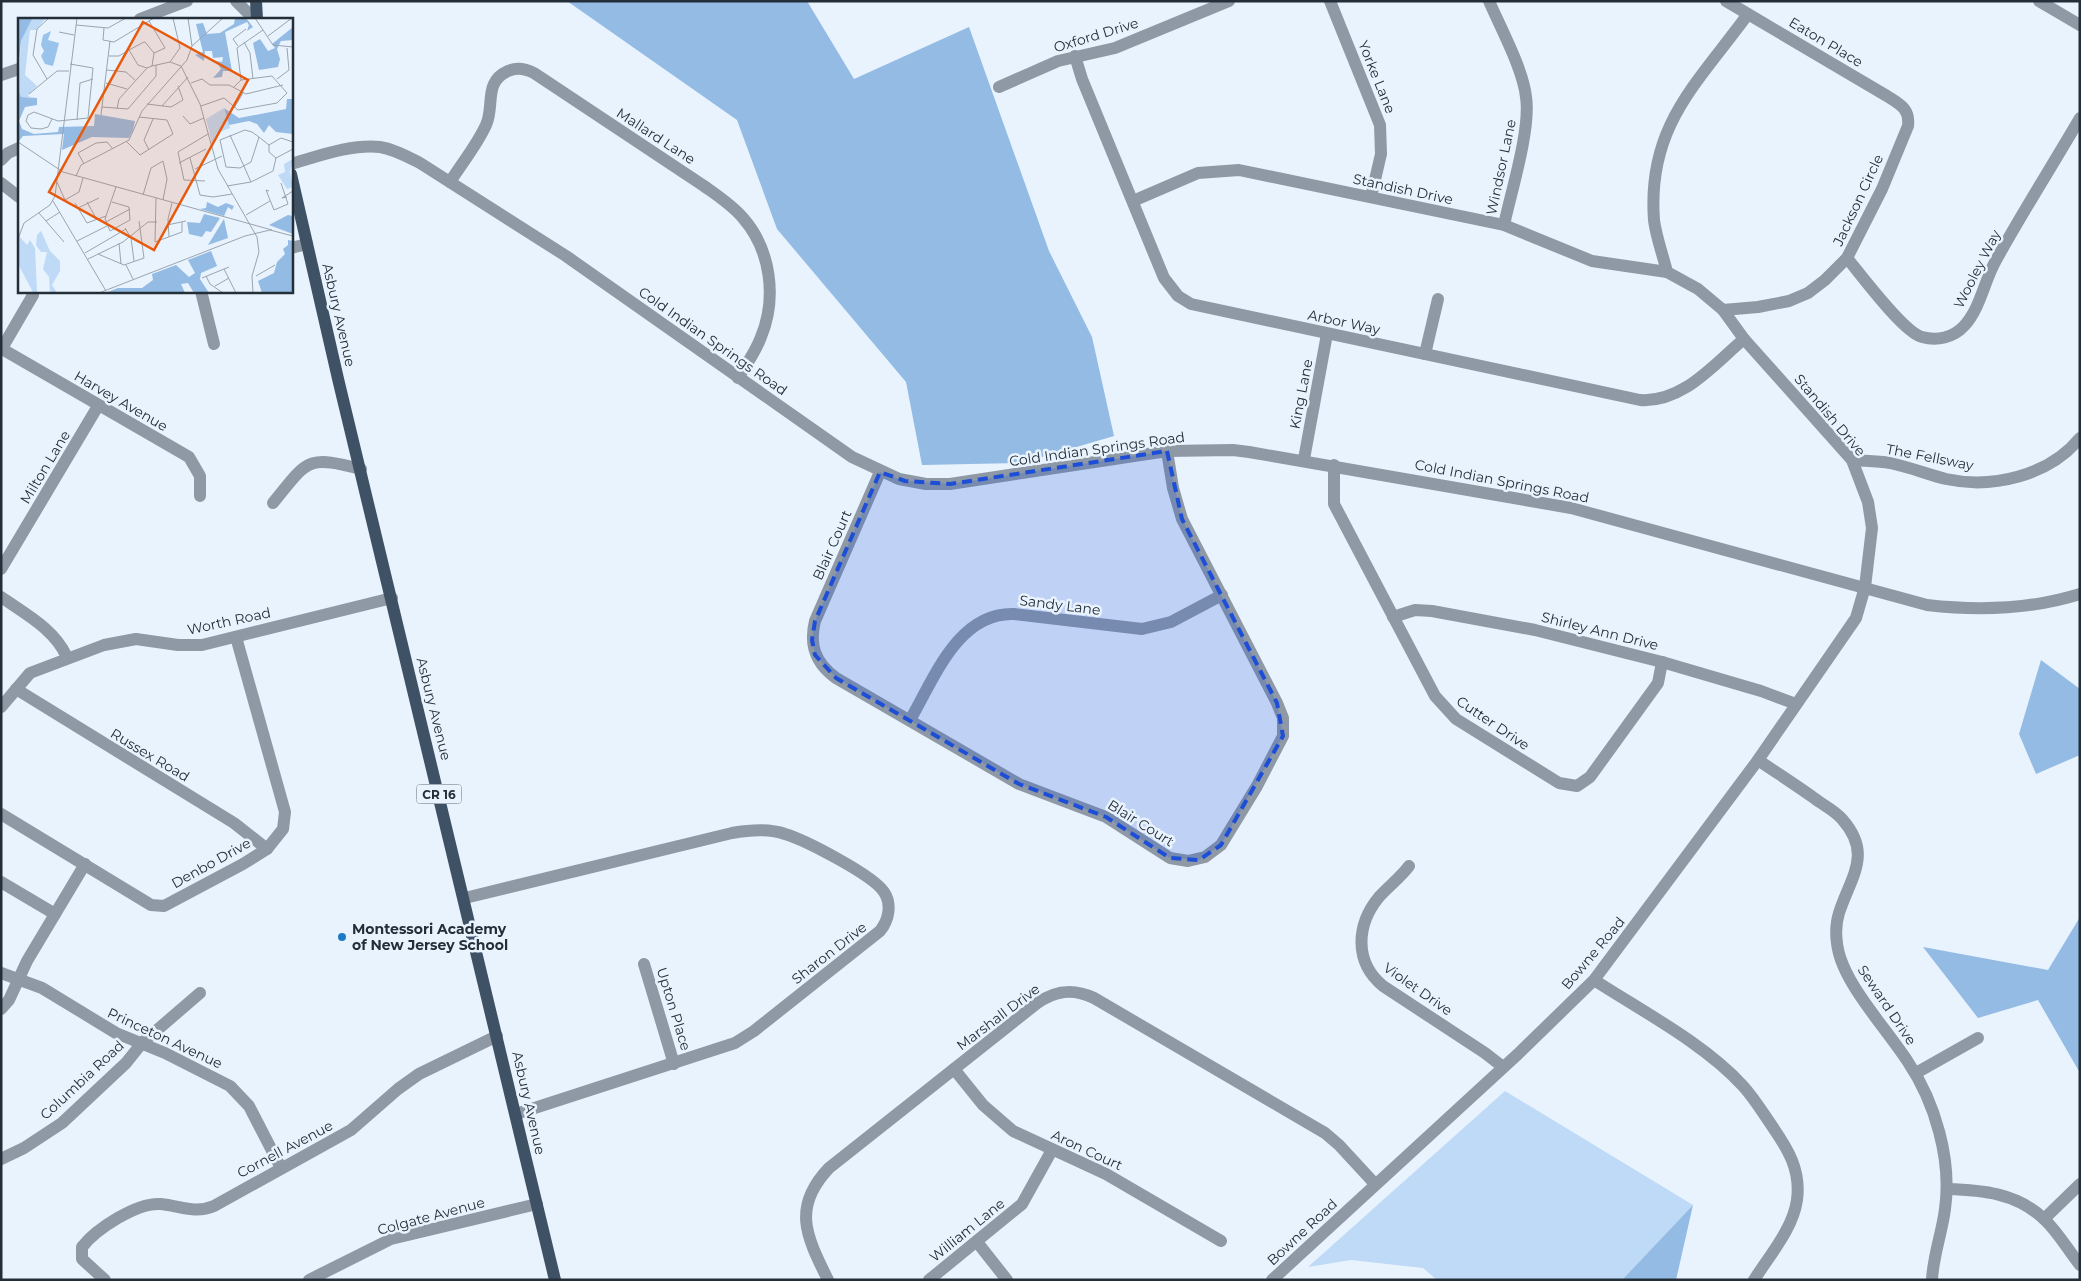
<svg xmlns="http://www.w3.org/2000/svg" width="2081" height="1281" viewBox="0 0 2081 1281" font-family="Montserrat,sans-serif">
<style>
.green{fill:#bedaf7}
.forest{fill:#93bbe4}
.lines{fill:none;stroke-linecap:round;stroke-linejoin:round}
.minor{stroke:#8e99a5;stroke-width:12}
.major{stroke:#3f5265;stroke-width:12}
.marked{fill:#1d4ed8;fill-opacity:0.2;stroke:#1d4ed8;stroke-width:4;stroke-dasharray:10 6;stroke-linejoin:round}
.poi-dot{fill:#1e7ac7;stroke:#e8f3fe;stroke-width:2}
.labels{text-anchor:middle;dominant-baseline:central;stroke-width:5;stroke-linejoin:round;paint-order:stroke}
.shield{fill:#e8f3fe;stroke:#5f6974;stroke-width:1}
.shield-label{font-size:12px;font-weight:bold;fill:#242e39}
.street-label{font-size:14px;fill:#242e39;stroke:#e8f3fe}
.poi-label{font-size:14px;font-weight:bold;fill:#242e39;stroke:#e8f3fe;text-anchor:start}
.inset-road{fill:none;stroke:#9aa4af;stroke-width:1}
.view{fill:#e8590c;fill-opacity:0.15;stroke:#e8590c;stroke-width:2.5}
.inset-edge{fill:none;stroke:#242e39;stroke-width:2.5}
</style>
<rect width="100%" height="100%" fill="#e8f3fe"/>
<polygon class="green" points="1505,1091 1693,1205 1622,1280 1437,1280 1423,1268 1351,1260 1308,1267"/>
<g class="forest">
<polygon points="567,1 807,1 854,79 969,27 1049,251 1092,337 1114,436 1022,463 922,465 906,382 777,229 737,120"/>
<polygon points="2041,660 2080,689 2080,755 2036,774 2019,734"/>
<polygon points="2080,917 2080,1073 2038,1000 1978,1018 1923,947 2048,970"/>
<polygon points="1693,1205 1676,1280 1622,1280"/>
</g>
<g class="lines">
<g class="minor">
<polyline points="236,1 254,19"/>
<polyline points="1330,1 1380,125 1381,154 1371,197"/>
<path d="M1489,1C1501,29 1523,69 1526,97C1531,129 1511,192 1504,225"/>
<path d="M1726,1L1748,14L1887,96C1901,105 1910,109 1908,126L1882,189L1847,258L1825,280L1808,293L1789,301L1758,307L1723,310L1698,289L1667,272C1663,255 1656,237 1654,220C1647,126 1697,84 1748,14"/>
<polyline points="2039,1 2080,25"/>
<polyline points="140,19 187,1"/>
<path d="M1075,56L1082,79L1164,278L1178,296L1191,304L1640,400C1683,403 1714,364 1744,339"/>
<polyline points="1,75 19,69"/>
<polyline points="999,87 1058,61 1115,48 1229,1"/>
<polyline points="1,160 8,153 19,148"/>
<path d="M291,164C319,156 351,144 380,147C394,149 408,157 420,163L566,256L852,457L899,479L926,484H950L1167,451L1233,450L1249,452L1571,508L1927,605C1979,611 2029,610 2080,594"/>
<path d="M450,182C462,163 477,145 486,125C495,106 483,82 508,71C517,67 526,69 534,73L704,186C718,196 732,205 743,218C771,250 777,298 761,337C756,351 746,365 738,378"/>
<polyline points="1,183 19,197"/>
<polyline points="1133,201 1198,173 1239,170 1504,225 1592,261 1667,272"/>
<polyline points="291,248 307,244"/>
<path d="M1847,258C1861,275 1904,333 1922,337C1937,341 1953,338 1964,326C1980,309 1984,282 1995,262C2022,213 2052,166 2080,118"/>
<polyline points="201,291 214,344"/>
<polyline points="2,349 189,457 200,476 200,496"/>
<polyline points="1,350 33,295"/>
<polyline points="1425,354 1438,299"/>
<polyline points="1304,459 1327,334"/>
<path d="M1852,460C1864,461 1878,461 1890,463C1909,467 1927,474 1946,479C1992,489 2049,476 2080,438"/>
<polyline points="1334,465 1334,504 1435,696 1456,719 1559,783 1577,786 1590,777 1658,683 1662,662"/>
<path d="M880,472L815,621C809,645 815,663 836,678L1019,784L1106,817L1170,858L1188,861L1205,857L1221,845L1257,786L1283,736V718L1277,703L1182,519L1173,488L1167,451"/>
<path d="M273,503C308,460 306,455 361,469"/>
<polyline points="1,569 98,406"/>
<path d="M1,597C27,615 54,629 67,657"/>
<polyline points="1393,617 1415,610 1432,611 1535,630 1662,662 1761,691 1796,704"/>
<polyline points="16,689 234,823 267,849"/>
<polyline points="1,707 30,673 104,645 136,639 178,645 202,645 392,598"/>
<path d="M910,720C934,679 958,612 1014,614L1142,629L1171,622L1222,595"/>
<path d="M1758,760C1777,773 1796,785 1814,798C1823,805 1834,810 1842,819C1873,854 1851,876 1839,913C1834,929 1836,949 1843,965C1855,995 1889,1033 1908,1062C1935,1102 1952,1160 1945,1209C1942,1233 1933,1256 1932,1280"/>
<polyline points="1,814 151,905 164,906 243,864 267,849 283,829 285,812 236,637"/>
<path d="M1409,866C1401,877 1388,887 1379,897C1356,925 1354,962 1383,986L1485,1053L1503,1067"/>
<polyline points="1,882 55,914"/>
<path d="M465,898L732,833C749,830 768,828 785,834C805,840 873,875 884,892C892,904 889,920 880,931L754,1031L735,1043L516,1114"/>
<polyline points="644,964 674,1064"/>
<polyline points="1,973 42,988 116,1033 165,1053 230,1086 249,1106 281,1168"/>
<path d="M1594,980C1642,1011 1705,1044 1743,1086C1754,1098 1763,1113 1772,1126C1788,1149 1801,1170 1797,1200C1793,1229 1769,1256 1754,1280"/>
<polyline points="1,1009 9,1000 27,961 85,864"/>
<polyline points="954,1069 983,1105 1013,1131 1106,1174 1221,1241"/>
<polyline points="1916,1073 1978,1038"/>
<polyline points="1,1159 24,1148 62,1123 126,1063 142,1043 200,993"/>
<path d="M1947,1189C1982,1190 2017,1193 2044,1219C2058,1232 2068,1250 2080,1265"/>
<polyline points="2044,1219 2080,1184"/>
<polyline points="977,1242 1007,1280"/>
<path d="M105,1280L82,1259V1247C96,1229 137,1202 161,1204C181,1206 195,1214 214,1206L351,1130L398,1089L419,1074L497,1036"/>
<polyline points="309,1280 391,1239 537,1204"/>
<path d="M828,1280C807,1237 791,1208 829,1168L1036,1004C1055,990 1073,988 1094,998L1325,1133L1339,1145L1375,1184"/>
<polyline points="929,1280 1022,1204 1052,1150"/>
<polyline points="1272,1280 1518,1054 1594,980 1758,760 1856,618 1865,587 1872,528 1868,502 1852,460 1744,339 1723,310"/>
</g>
<g class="major">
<polyline points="256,1 257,19"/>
<polyline points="291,174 339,383 555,1280"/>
</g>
</g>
<path class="marked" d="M1167,451L1182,519L1277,703L1283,736L1221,845L1199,860L1170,858L1106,817L1019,784L836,678L815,655L812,640L815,621L880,472L905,481L950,484Z"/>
<circle class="poi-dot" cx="342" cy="937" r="5"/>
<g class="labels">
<rect class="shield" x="416.5" y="784.5" width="45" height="19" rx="4"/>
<g class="shield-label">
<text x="439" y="794">CR 16</text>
</g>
<g class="street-label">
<text transform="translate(1096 35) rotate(-17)">Oxford Drive</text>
<text transform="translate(1826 42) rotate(31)">Eaton Place</text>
<text transform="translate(1377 77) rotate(68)">Yorke Lane</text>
<text transform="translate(656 136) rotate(33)">Mallard Lane</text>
<text transform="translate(1501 167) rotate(-78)">Windsor Lane</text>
<text transform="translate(1403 189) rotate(12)">Standish Drive</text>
<text transform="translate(1858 200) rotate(-65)">Jackson Circle</text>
<text transform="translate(1977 269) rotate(-63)">Wooley Way</text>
<text transform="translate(339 315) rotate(77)">Asbury Avenue</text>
<text transform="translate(1344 322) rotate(12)">Arbor Way</text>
<text transform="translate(713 341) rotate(35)">Cold Indian Springs Road</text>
<text transform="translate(1301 394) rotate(-79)">King Lane</text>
<text transform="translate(121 401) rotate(30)">Harvey Avenue</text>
<text transform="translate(1830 415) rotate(50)">Standish Drive</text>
<text transform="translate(1097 449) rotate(-8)">Cold Indian Springs Road</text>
<text transform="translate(1930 457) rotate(11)">The Fellsway</text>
<text transform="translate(45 467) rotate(-59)">Milton Lane</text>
<text transform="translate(1502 481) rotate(11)">Cold Indian Springs Road</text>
<text transform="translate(832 545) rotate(-66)">Blair Court</text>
<text transform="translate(1060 605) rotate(7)">Sandy Lane</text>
<text transform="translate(229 621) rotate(-12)">Worth Road</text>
<text transform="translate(1600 631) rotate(14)">Shirley Ann Drive</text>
<text transform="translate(434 709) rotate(76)">Asbury Avenue</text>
<text transform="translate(1493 723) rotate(34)">Cutter Drive</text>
<text transform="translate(150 755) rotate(31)">Russex Road</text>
<text transform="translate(1141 823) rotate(32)">Blair Court</text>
<text transform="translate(211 863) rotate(-29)">Denbo Drive</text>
<text transform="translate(829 953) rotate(-38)">Sharon Drive</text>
<text transform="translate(1593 953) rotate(-50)">Bowne Road</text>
<text transform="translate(1418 989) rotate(35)">Violet Drive</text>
<text transform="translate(1887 1005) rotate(56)">Seward Drive</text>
<text transform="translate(674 1009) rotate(73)">Upton Place</text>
<text transform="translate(998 1017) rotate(-37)">Marshall Drive</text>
<text transform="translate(165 1038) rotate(25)">Princeton Avenue</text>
<text transform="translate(82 1080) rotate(-43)">Columbia Road</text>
<text transform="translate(529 1103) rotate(77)">Asbury Avenue</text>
<text transform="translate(285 1149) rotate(-28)">Cornell Avenue</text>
<text transform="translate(1087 1150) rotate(25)">Aron Court</text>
<text transform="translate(431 1216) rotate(-15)">Colgate Avenue</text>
<text transform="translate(967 1230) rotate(-39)">William Lane</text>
<text transform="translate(1302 1232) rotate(-43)">Bowne Road</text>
</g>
<g class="poi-label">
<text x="352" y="929">Montessori Academy<tspan x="352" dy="16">of New Jersey School</tspan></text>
</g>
</g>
<g transform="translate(18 18)">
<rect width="275" height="275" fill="#e8f3fe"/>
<path d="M14,0H28L18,12H12L7,57L19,68L10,77L12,79H3L0,71L3,23ZM206,90L212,110L199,115L194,125L188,101ZM275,141L272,154L275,169L269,171L260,157L267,154L266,146ZM23,213L32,233L42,243V253L34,267L39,275H32L31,259L25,251L29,234H23L18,227L19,217ZM0,217L9,227L12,222L17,230L19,275L15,274L0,246Z" fill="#bedaf7"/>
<path d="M0,0L14,1L3,23L0,52ZM217,0H228L235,9L229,13L231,7L229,4L207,14L214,53H205L204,59L195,60L203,51L198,43L204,44L205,39L195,40L194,33H187L186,43L177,37L185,34L178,6L185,5L189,16L202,15L216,6ZM275,9V22L263,23L259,31L262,41L260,49L241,52L235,25L242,21L250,33L257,30L254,26ZM0,71L3,79L19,80V87L7,89L1,103L4,111L16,116L40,114L41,109L76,108L77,96L117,103L115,112L111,120L74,119L44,132L46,116L5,118L1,123L0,122ZM269,81H275V116L258,114L251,107L246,115L239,106L231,103L211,107L206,90L221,100L268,91ZM189,184L200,189L208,185L216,188L214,192L210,189L206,198L182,191L188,190ZM186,196L202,200L193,214L188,213L184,219L171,216L169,204L182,205ZM270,197L275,198V216L251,207ZM206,201L210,220L190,227ZM270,222L275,223V275H244L240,263L256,255L259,244L267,236L265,231L270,227ZM193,233L199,248L183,255L182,261L191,275H176L170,265L163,266L167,275H87L100,270H124L135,262L134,256L158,247L171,259L177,255L170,242Z" fill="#93bbe4"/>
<path d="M33,13L30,22L41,25L35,48L27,46L23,38L26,33L23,27L25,17Z" fill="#9ac3ec"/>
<path class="inset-road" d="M237,0L255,27L275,29M131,3L147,30L136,35M58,7L90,10L108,0M86,10L85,22L96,24L136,0M41,14L56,17M250,18L274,0M226,24L232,35L235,61M174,28L205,0M220,28L215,21L228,11M91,38H101L111,32L126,24H127L136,35L134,48L129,50L120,47L111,32M152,44L162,30L155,0M134,48L152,44L163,48L182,86L200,151L239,219L241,234L234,258L235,275M89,52L108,54L117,62M29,61L15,37L19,11L31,0M259,61L271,52L269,30M223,62L219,30L245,12M88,65L109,71M173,65L184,61L192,67H211L228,76L265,67M11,76L39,53H51M129,86L153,89L165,82L160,68M144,88L170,59M183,88L206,80L220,92L259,85L269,75L254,58L223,62L216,69M84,89L110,91L138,58V47M216,90L225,75M99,91L101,81L129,50M83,97L92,23M165,98L172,106L186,100M34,101L30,109L23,111L13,110L8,103L10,97L16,94L40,103L70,100L75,50L52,46M59,102L62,65L75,61M212,117L233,164M241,119L233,144L222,150L208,149L202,122L227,112L234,114L241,119L251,127M0,124L45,154L254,212M109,124L122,137L155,116L149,102L121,99M131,132L126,122L135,101M172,140L182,177L195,179L214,176M258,140L251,134V127L263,120L275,124M258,140L275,131M161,145L188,131M66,146L60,135L78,125L89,124L95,131M177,151L204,138M58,158L63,147L111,122L124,93L169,42L174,28L170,0M187,163L166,162L160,134L190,116M39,164L47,182L61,174L65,160M209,168L233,164L255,153L258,140M251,173L248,172L256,192L270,186L263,165M125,177L133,150L145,143L149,161L145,182M269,179L264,180L275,173M138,180L137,224L164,214V204M35,183L88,273M69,184L79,202M94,184L111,189L112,202L92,213L87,201L98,169M57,185L69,205L88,198M60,190L81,180M21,195L46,224M228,197L252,183M28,203L42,194M88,204L112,191M149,207L168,203M107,210L113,220L116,243M151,219L150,201L154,185M0,221L6,205L32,187L37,178L59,0M59,223L89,208M101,225L103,246M67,235L108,211M80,236L106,247L126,240L121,203M70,241L105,224L130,204H139M108,247L115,261M206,251L218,275M188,258L192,266L205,275M238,258L257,247M184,260L211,249M197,268L211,260M81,275L227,218L252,212L275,218"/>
<path class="view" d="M125,4L230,62L136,232L31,174Z"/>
<rect width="275" height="275" class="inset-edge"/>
</g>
<rect width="2081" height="1281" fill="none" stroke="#242e39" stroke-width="5"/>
</svg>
